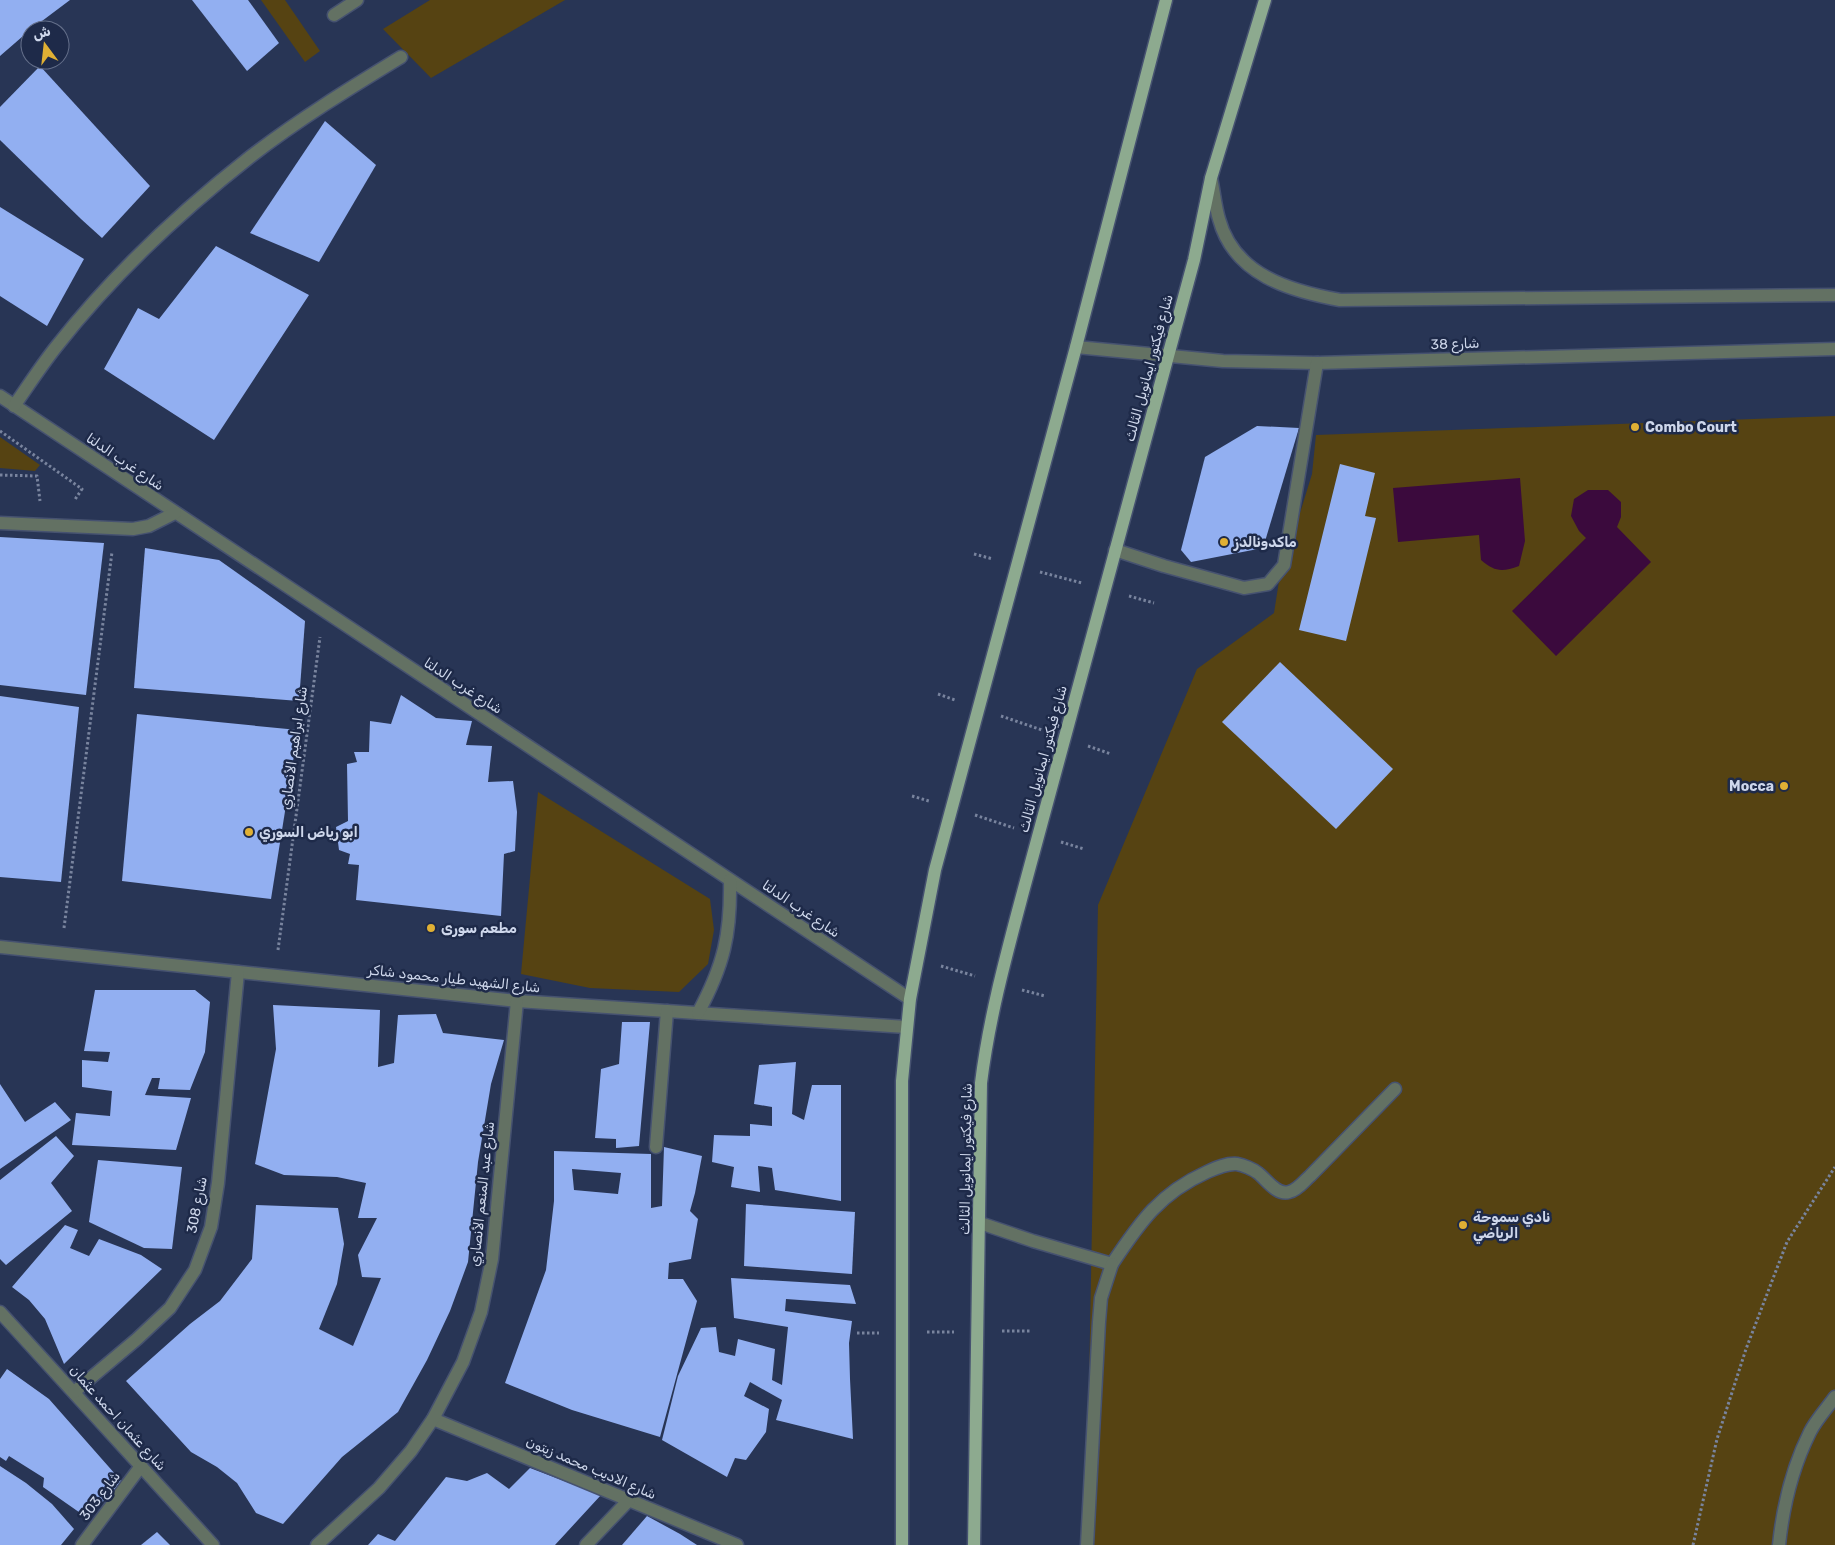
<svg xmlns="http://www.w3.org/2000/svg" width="1835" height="1545" viewBox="0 0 1835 1545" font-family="Rubik,Vazirmatn,sans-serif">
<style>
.green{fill:#564312}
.water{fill:#3b0a3d}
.building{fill:#92aff1;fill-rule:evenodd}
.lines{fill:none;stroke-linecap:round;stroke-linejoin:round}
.minor-casing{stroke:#465270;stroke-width:15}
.major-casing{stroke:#465270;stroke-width:15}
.path{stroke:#79849e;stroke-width:3;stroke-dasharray:2.5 2.5;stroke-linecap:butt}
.minor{stroke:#637163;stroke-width:12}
.major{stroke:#8daa8f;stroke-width:12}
.poi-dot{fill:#e0b034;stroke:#1e2a49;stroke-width:2}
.labels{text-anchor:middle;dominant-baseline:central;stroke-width:5;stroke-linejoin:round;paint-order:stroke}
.street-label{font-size:14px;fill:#ced7eb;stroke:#1e2a49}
.poi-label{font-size:14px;font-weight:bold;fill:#ced7eb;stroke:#1e2a49;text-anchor:start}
</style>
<rect width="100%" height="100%" fill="#283555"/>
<g class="green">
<polygon points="261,0 285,0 320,51 305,62"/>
<polygon points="430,0 565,0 431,78 383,29"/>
<polygon points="1835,416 1835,1545 1086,1545 1098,905 1197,669 1274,613 1279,581 1312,474 1316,435"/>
<polygon points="0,437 40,465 35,471 0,468"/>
<polygon points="538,792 710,899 714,930 708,964 679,992 590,988 521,974"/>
</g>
<g class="water">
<path d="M1520,478L1525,541L1519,566C1502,572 1495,572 1481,560L1479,535L1398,542L1393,488Z"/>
<polygon points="1588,490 1608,490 1621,502 1621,517 1617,527 1651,562 1556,656 1512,611 1586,538 1579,531 1571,516 1574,499"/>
</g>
<g class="building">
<polygon points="0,0 70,0 30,30 0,56"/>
<polygon points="192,0 248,0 279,43 247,71"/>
<polygon points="40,66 150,186 102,238 81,219 0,140 0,107"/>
<polygon points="325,121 376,165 319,262 250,233"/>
<polygon points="0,207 84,259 47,326 0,296"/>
<polygon points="216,246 309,295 214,440 104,369 138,308 159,319"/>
<polygon points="1257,426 1299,428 1263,548 1191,562 1181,550 1205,457"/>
<polygon points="1340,464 1375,473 1365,516 1376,518 1346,641 1299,630"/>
<polygon points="0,537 104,543 86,695 0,685"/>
<polygon points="145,548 219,560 305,621 299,701 134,688"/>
<polygon points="1280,662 1393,769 1336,829 1222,722"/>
<polygon points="401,695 436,718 472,721 466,745 492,746 488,782 513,781 517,812 515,851 504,854 501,916 356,900 359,865 348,864 350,854 339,850 336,827 348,821 347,764 357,762 354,752 369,752 370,721 391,724"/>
<polygon points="0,696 79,707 61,882 0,877"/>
<polygon points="137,714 298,730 271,899 122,881"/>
<polygon points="95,990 195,990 210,1002 205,1052 190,1090 158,1089 160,1078 152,1078 145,1095 191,1098 176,1150 72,1145 76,1113 110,1116 112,1091 82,1087 82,1060 108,1062 110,1052 84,1051"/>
<polygon points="273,1005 380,1010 378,1067 394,1063 398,1015 436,1014 443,1033 504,1040 491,1084 478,1162 468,1262 450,1311 427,1360 398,1412 342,1457 283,1524 256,1513 237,1483 217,1467 191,1452 126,1381 190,1324 220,1301 252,1259 256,1205 338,1208 344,1244 337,1284 319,1329 353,1346 381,1278 362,1277 358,1255 377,1218 358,1218 366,1183 337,1177 284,1175 255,1164 276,1049"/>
<polygon points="622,1022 650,1022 639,1146 616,1148 616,1139 595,1138 601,1069 619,1064"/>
<polygon points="796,1062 792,1114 804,1120 812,1085 841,1085 841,1201 775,1190 772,1168 758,1166 760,1192 731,1187 734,1167 712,1162 714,1135 750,1136 750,1124 772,1126 772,1107 754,1104 759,1065"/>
<polygon points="0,1084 25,1122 55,1102 71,1120 0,1169"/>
<polygon points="56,1136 74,1156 51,1183 72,1211 6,1265 0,1259 0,1180"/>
<path d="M664,1147L702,1156L695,1193L690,1211L698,1219L691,1259L669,1263L668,1279H683L697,1301L660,1437L572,1410L505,1383L546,1270L554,1201V1151L651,1154V1208L662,1206ZM572,1169L621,1173L618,1194L574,1190Z"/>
<polygon points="98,1160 182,1167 172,1249 144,1248 89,1222"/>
<polygon points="746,1204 855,1212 852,1274 744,1266"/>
<polygon points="65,1225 78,1230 70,1248 89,1256 99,1239 141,1255 162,1269 64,1364 45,1319 29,1300 12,1287"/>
<polygon points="731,1278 850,1285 856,1304 786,1299 785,1311 852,1321 849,1343 850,1379 853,1439 776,1420 782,1400 750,1382 744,1396 769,1409 766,1432 746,1460 735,1458 727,1477 662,1440 678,1376 701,1328 716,1327 719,1352 735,1356 738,1339 775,1349 772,1380 782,1385 788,1327 734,1318"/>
<polygon points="7,1369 49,1399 123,1483 86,1517 43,1487 44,1478 9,1456 6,1461 0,1457 0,1379"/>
<polygon points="0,1466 26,1483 52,1504 74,1529 61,1545 0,1545"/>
<polygon points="530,1468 601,1495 555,1545 368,1545 378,1534 395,1541 446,1477 467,1481 487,1473 509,1489"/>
<polygon points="647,1516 680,1534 697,1545 622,1545"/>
<polygon points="157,1532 170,1545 141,1545"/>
</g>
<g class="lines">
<g class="minor-casing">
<g id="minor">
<polyline points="334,15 357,0"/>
<path d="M1211,178C1214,191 1215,206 1219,219C1234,275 1290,291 1340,300L1835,295"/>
<polyline points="1076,347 1223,361 1317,363 1835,349"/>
<polyline points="0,396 910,999"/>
<path d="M14,406C28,386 41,366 56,347C111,277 180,212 250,157C298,120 350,88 401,57"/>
<polyline points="0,523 133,529 149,526 175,513"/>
<polyline points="1115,550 1164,566 1244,588 1268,584 1284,565 1317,363"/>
<polyline points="0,947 517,1001 906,1027"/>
<path d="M698,1013C724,965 731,934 730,880"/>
<polyline points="656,1147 667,1011"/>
<path d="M980,1223L1033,1241L1112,1264C1140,1222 1160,1193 1207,1172C1216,1168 1227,1163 1237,1164C1243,1165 1253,1169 1258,1173C1266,1179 1277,1196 1289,1192C1298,1190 1304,1181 1310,1176L1395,1089"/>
<polyline points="0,1312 213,1545"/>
<polyline points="74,1392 137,1339 170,1308 195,1270 211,1227 218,1183 238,972"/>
<polyline points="433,1419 737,1545"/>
<polyline points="82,1545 141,1466"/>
<polyline points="317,1545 379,1488 411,1451 433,1419 463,1362 481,1312 492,1259 517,1001"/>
<polyline points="586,1545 629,1500"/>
<polyline points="1087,1545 1099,1322 1101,1298 1112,1264"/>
<path d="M1779,1545C1783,1506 1792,1468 1810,1432C1816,1420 1827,1408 1835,1397"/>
</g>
</g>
<g class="major-casing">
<g id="major">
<polyline points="902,1545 902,1081 910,999 935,870 1076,347 1166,0"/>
<path d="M974,1545L981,1083C989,1018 1006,956 1023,892L1194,260L1211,178L1265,0"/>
</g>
</g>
<g class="path">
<polyline points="0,431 82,489 74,501"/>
<polyline points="0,475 37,476 40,501"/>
<polyline points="974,554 993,559"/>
<polyline points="1040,572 1082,583"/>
<polyline points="1129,596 1154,603"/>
<polyline points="938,694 955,700"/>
<polyline points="1001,716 1042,730"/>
<polyline points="1088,746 1111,754"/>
<polyline points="912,796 929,801"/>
<polyline points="975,815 1014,828"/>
<polyline points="1061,842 1084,849"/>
<polyline points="64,928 112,552"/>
<polyline points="278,950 320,637"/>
<polyline points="941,966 975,976"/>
<polyline points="1022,990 1045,996"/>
<polyline points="1002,1331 1031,1331"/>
<polyline points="927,1332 954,1332"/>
<polyline points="857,1333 879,1333"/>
<polyline points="1693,1545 1717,1439 1746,1349 1787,1242 1835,1167"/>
</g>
<use href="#minor" class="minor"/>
<use href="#major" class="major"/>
</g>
<g class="poi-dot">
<circle cx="1635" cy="427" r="5"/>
<circle cx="1224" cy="542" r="5"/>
<circle cx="1784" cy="786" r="5"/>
<circle cx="249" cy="832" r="5"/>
<circle cx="431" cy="928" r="5"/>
<circle cx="1463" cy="1225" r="5"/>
</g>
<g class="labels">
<g class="street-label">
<text transform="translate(1455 344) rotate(-2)">شارع 38</text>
<text transform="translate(1149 368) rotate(-75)">شارع فيكتور ايمانويل الثالث</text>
<text transform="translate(125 462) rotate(34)">شارع غرب الدلتا</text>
<text transform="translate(463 686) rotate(33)">شارع غرب الدلتا</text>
<text transform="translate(294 748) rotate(-82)">شارع ابراهيم الأنصاري</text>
<text transform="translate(1043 759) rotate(-75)">شارع فيكتور ايمانويل الثالث</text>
<text transform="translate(801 909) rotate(34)">شارع غرب الدلتا</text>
<text transform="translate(454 979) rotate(6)">شارع الشهيد طيار محمود شاكر</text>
<text transform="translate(966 1159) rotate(-89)">شارع فيكتور ايمانويل الثالث</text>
<text transform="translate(482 1194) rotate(-84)">شارع عبد المنعم الأنصاري</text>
<text transform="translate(197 1205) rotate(-79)">شارع 308</text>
<text transform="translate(118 1418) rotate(48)">شارع عثمان احمد عثمان</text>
<text transform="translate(591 1468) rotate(23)">شارع الاديب محمد زيتون</text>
<text transform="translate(100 1496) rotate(-53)">شارع 303</text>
</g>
<g class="poi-label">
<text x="1645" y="427">Combo Court</text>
<text x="1234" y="542">ماكدونالدز</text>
<text x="1774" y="786" text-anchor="end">Mocca</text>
<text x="259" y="832">ابو رياض السوري</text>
<text x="441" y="928">مطعم سورى</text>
<text x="1473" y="1217">نادي سموحة<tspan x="1473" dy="16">الرياضي</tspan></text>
</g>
</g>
<g transform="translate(45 45) rotate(345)"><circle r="24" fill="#1e2a49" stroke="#646f8a"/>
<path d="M0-4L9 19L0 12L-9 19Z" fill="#e0b034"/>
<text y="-8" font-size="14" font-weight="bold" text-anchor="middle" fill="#ced7eb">ش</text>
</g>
</svg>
